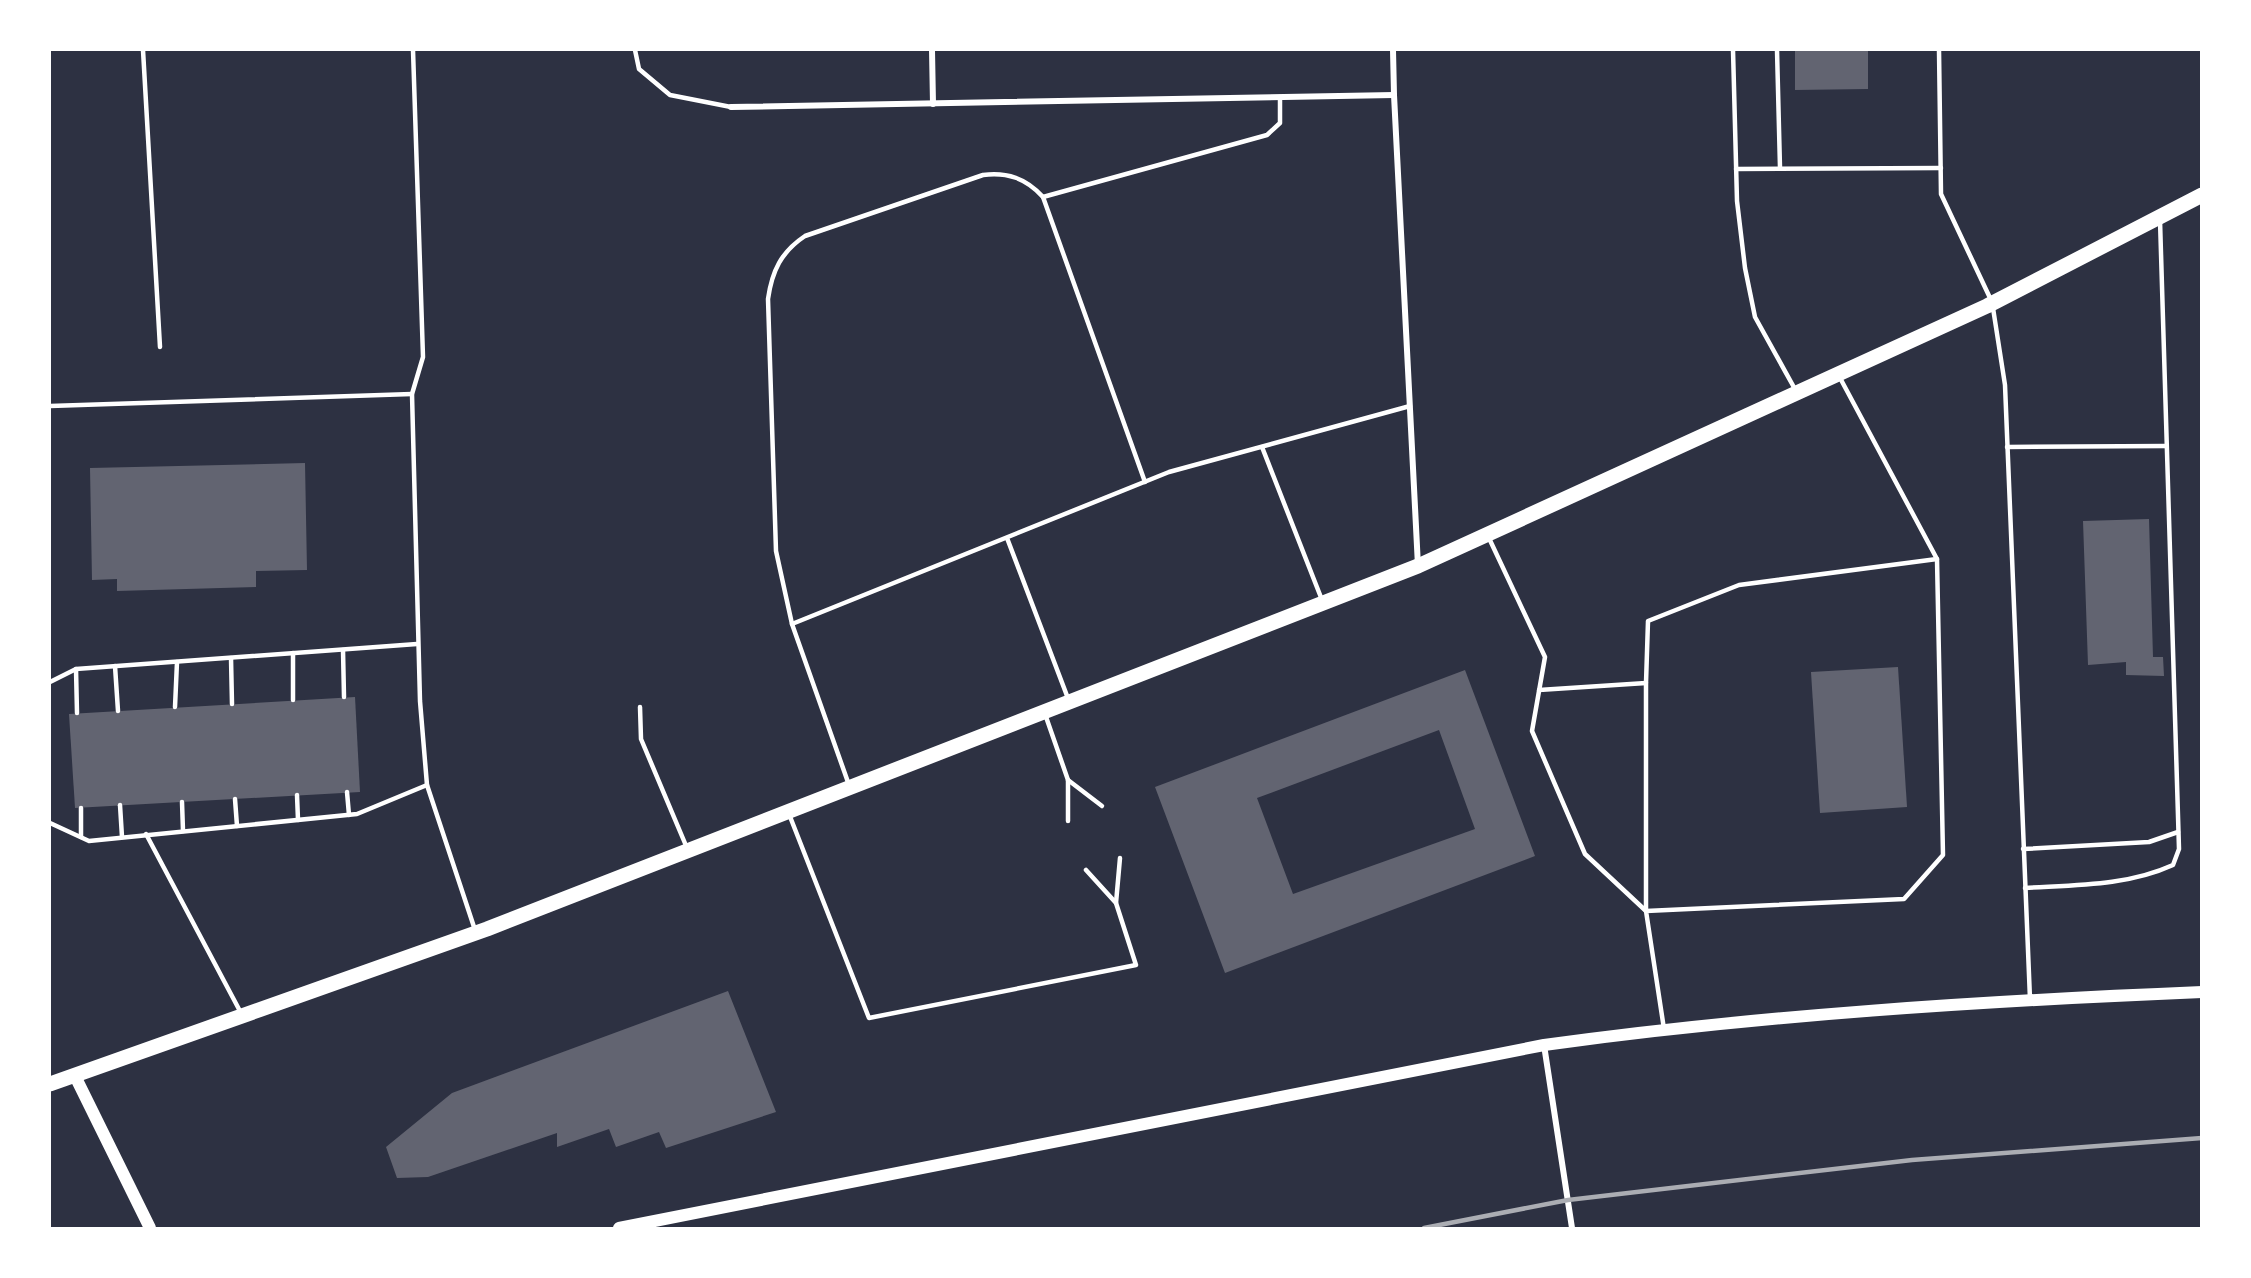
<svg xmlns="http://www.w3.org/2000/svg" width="2251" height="1278" viewBox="0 0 2251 1278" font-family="'Work Sans',sans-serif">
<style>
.building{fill:#626471;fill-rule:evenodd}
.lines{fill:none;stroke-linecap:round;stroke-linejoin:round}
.service{stroke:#fff;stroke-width:4.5}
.minor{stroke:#fff;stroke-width:6}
.secondary{stroke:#fff;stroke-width:12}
.primary{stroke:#fff;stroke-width:15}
.rail{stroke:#abadb3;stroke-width:4.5}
</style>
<rect width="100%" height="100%" fill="#2d3142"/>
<g class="building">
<polygon points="1795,50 1868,50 1868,89 1795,90"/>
<polygon points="305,463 307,570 256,571 256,587 117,591 117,579 92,580 90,468"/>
<polygon points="2149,519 2153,657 2163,657 2164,676 2126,675 2126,662 2088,665 2083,521"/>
<polygon points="1898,667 1907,807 1820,813 1811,672"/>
<path d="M1465,670L1535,856L1225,973L1155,787ZM1439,730L1475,829L1293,894L1257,798Z"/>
<polygon points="355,697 360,792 75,808 69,714"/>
<polygon points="728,991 776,1112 666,1148 659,1132 616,1147 609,1129 557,1147 557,1133 428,1177 397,1178 386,1147 452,1093"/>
</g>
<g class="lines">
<g class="service">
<polyline points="143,50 160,347"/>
<polyline points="413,50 423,357 412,394 420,701 427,785 475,930"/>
<polyline points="635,50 639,69 670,95 731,107"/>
<polyline points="1733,50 1737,201 1745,268 1755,317 1796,391"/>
<polyline points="1777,50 1780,168"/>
<polyline points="1939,50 1941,194 1991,300"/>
<polyline points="1736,169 1941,168"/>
<polyline points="1043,197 1267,135 1280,123 1280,97"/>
<polyline points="1993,308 2005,385 2030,999"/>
<polyline points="50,406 412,394"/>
<polyline points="1262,447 1322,600"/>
<polyline points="2007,447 2166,446"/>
<polyline points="1488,536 1545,657 1532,731 1585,854 1646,911"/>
<polyline points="1007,538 1069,701"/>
<path d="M792,624L776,551L768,299C772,271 781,252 805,236L983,175C1007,172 1026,178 1043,197L1145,482"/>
<polyline points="343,650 344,697"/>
<polyline points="231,658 232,704"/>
<polyline points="115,666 118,711"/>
<polyline points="76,669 77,713"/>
<polyline points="50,682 76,669 417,644"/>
<polyline points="1539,690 1646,683"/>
<polyline points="293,700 293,653"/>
<polyline points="175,707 177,662"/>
<polyline points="640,707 641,739 687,848"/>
<polyline points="1045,714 1068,780 1068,821"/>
<polyline points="1068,780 1102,806"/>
<polyline points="849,785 792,624 1169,472 1410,406"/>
<polyline points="347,792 349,815"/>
<polyline points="297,795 298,820"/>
<polyline points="235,799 237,826"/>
<polyline points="182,802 183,831"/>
<polyline points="120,805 122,837"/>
<polyline points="81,808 81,837"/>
<polyline points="789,814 869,1018 1136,965 1116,903 1086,870"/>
<polyline points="50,823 89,841 357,814 427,785"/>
<polyline points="146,834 241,1013"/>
<polyline points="2023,849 2149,842 2178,832"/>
<path d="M2025,888C2075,885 2127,886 2173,865L2179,849L2160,220"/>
<polyline points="1116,903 1120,858"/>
<polyline points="1646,911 1646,683 1648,621 1739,585 1937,559"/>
<polyline points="1664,1029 1646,911 1904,899 1943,855 1937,559 1839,376"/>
</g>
<g class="minor">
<polyline points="932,50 933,104"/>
<polyline points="1393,50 1394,95 1418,566"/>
<polyline points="731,107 1394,95"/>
<polyline points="1544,1045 1572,1228"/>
</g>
<g class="secondary">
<polyline points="75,1076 150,1228"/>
<path d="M619,1228L1544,1045C1762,1015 1982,1001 2202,992"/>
</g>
<polyline class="primary" points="50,1084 487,929 1418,566 1987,306 2202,195"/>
<polyline class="rail" points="1424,1228 1568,1200 1912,1160 2202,1138"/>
</g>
<rect width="2251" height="1278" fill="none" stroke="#ffffff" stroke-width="102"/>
</svg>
